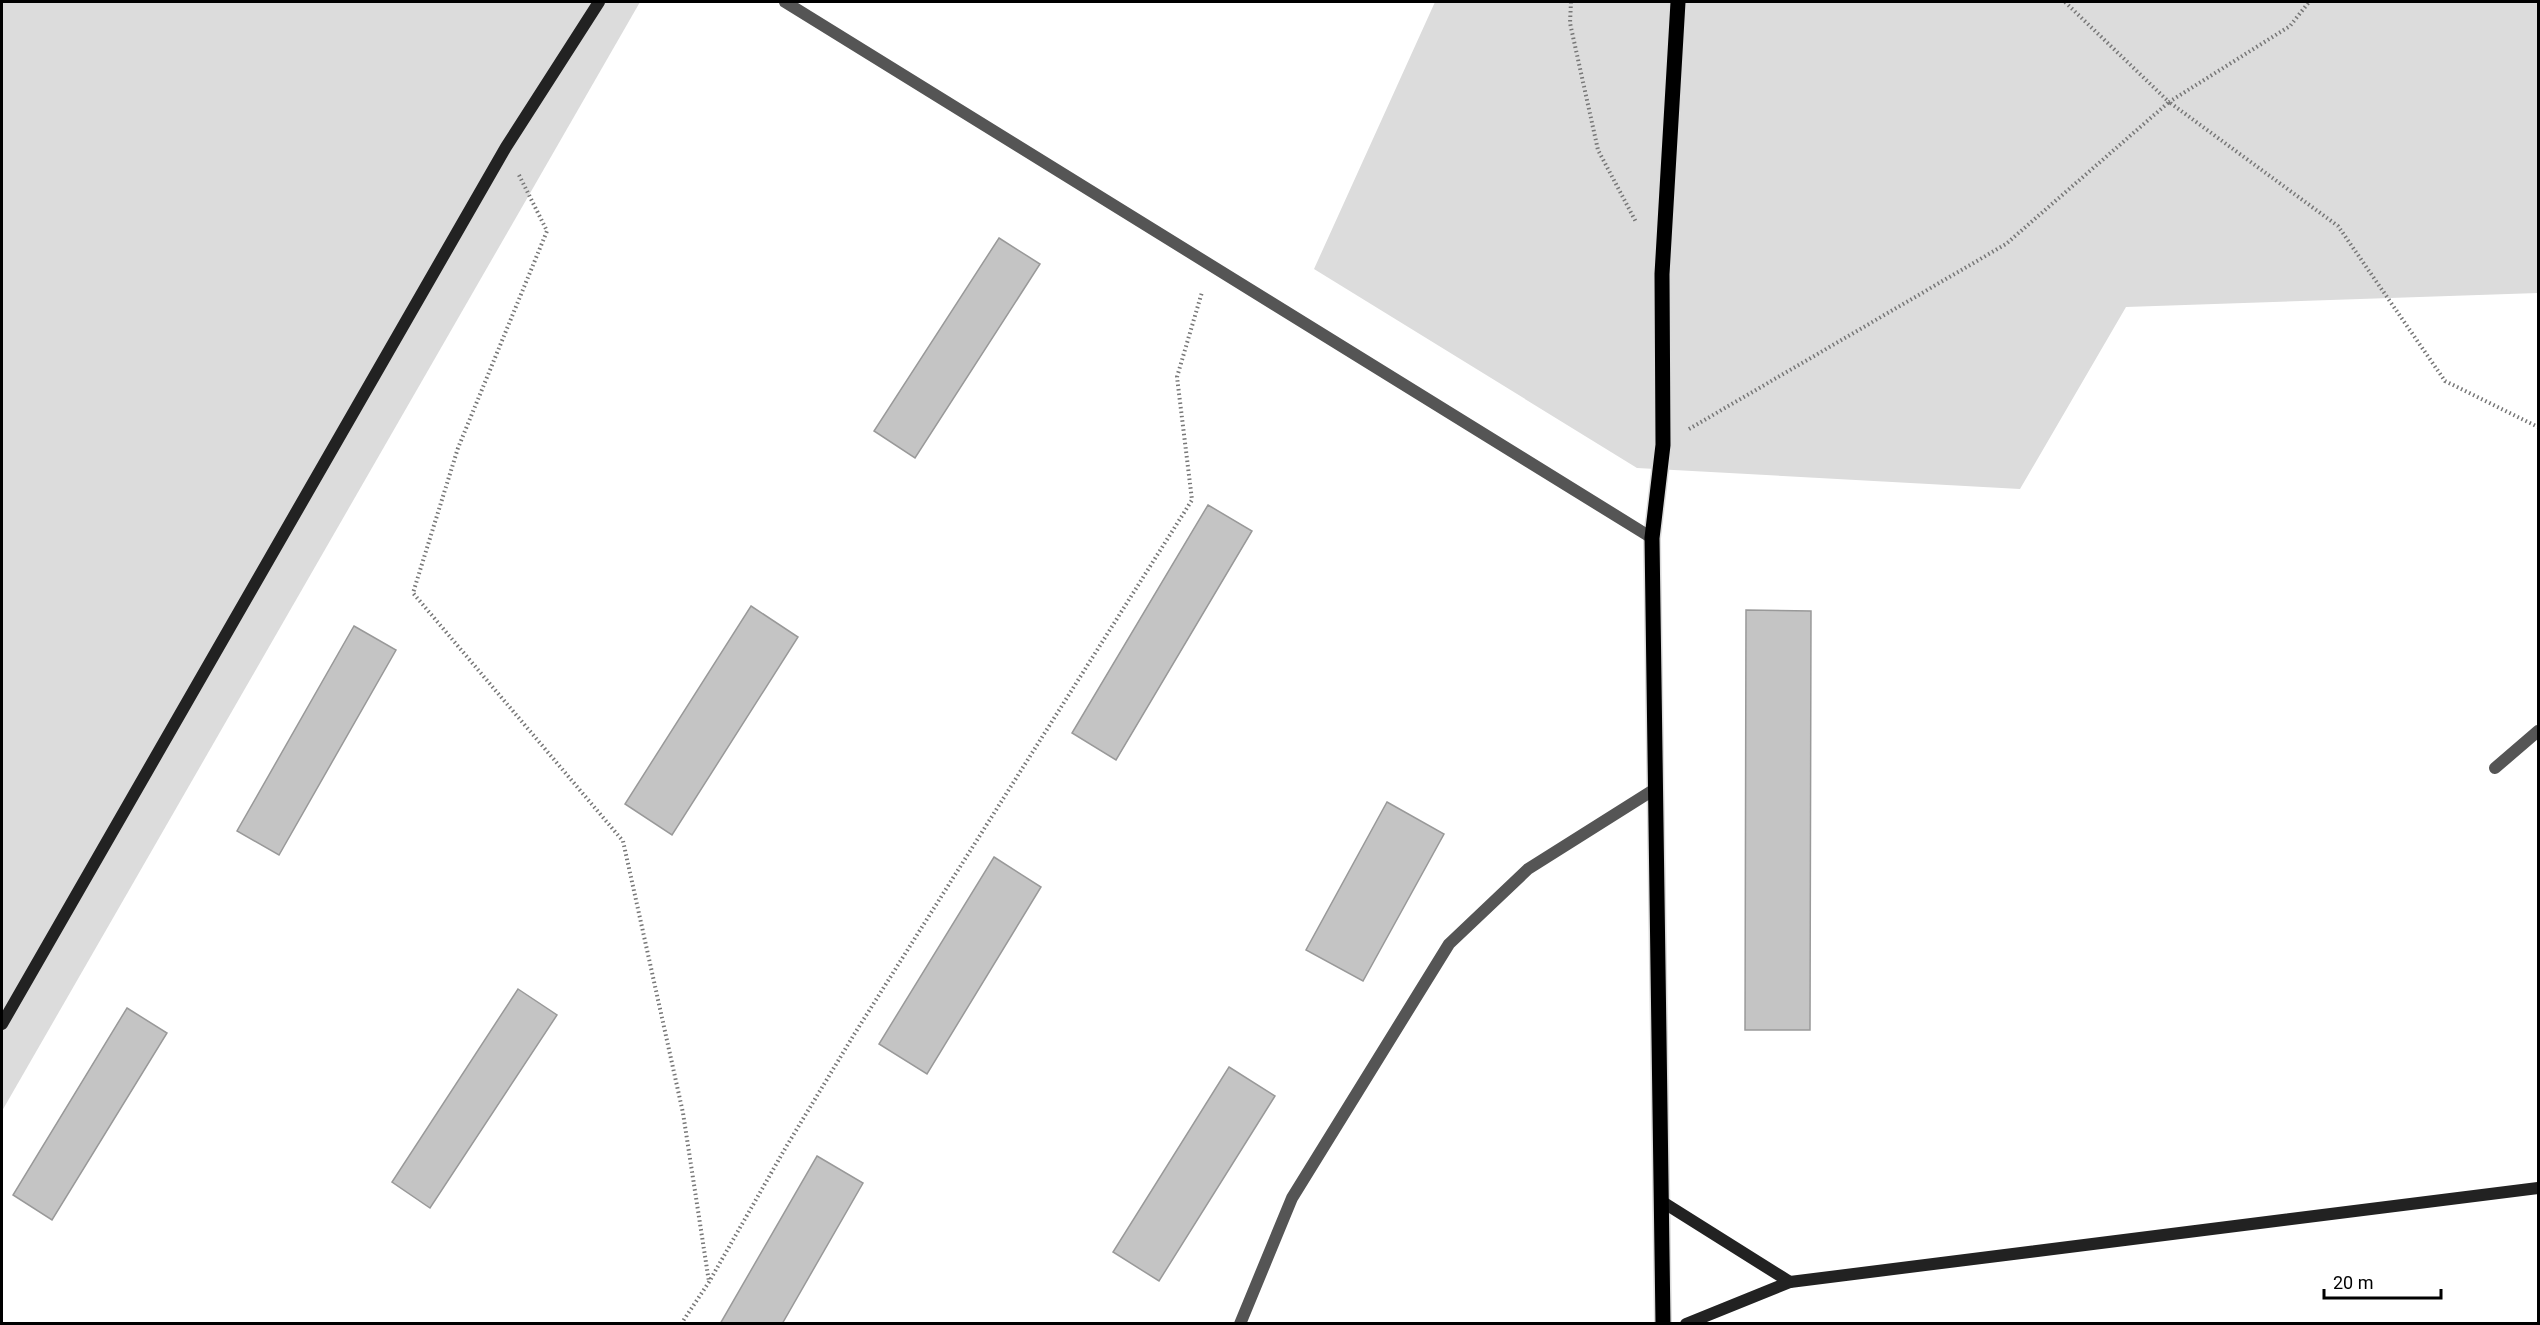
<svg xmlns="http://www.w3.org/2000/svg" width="2540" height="1325" viewBox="0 0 2540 1325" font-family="Roboto,sans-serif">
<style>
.green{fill:#dcdcdc}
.building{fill:#c4c4c4;stroke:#999;stroke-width:1.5}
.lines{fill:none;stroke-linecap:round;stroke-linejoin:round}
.primary-casing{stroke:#dbdbdb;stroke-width:18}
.path{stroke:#777;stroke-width:4;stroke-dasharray:1.5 3;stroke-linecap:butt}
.lane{stroke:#555;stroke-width:12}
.street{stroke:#555;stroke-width:12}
.secondary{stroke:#222;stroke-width:12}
.primary{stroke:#000;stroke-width:15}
</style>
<rect width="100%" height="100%" fill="#fff"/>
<g class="green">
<polygon points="2,2 640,2 2,1111"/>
<polygon points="1435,2 2538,2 2538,293 2126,307 2020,489 1637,468 1314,269"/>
</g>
<g class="building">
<polygon points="999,238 1040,264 915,458 874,431"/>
<polygon points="1208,505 1252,531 1116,760 1072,733"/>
<polygon points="751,606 798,637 672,835 625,804"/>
<polygon points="1746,610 1811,611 1810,1030 1745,1030"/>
<polygon points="354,626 396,650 279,855 237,831"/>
<polygon points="1387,802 1444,834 1363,981 1306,950"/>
<polygon points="994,857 1041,887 927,1074 879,1044"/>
<polygon points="518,989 557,1015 430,1208 392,1182"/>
<polygon points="127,1008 167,1033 52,1220 13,1195"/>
<polygon points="1229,1067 1275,1096 1159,1281 1113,1252"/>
<polygon points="817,1156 863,1183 782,1324 720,1324"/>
</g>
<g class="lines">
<g class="primary-casing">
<polyline id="primary" points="1663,1324 1652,538 1663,445 1662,274 1678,2"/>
</g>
<g class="path">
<polyline points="1571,2 1570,23 1598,150 1636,222"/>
<polyline points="2065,2 2169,102 2290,26 2309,2"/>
<polyline points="519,175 547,231 458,448 413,593 623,841 683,1113 709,1282"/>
<polyline points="1689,429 2006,244 2169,102 2338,226 2445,381 2538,427"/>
<polyline points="681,1324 709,1282 786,1147 855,1033 1192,500 1177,377 1202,292"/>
</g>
<polyline class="lane" points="2495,768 2538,731"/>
<g class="street">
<polyline points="785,2 1652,538"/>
<polyline points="1240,1324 1292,1198 1449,944 1528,869 1655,789"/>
</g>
<g class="secondary">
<polyline points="2,1024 506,147 599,2"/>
<polyline points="1661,1201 1790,1282"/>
<polyline points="1686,1324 1790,1282 2538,1188"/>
</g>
<use href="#primary" class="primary"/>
</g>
<rect width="2540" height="1325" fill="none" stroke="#000000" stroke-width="6"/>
<path d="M2324 1289v9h117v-9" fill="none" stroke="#000000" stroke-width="3"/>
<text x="2333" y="1289" font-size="18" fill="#000000" stroke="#ffffff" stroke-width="4.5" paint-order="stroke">20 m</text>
</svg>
